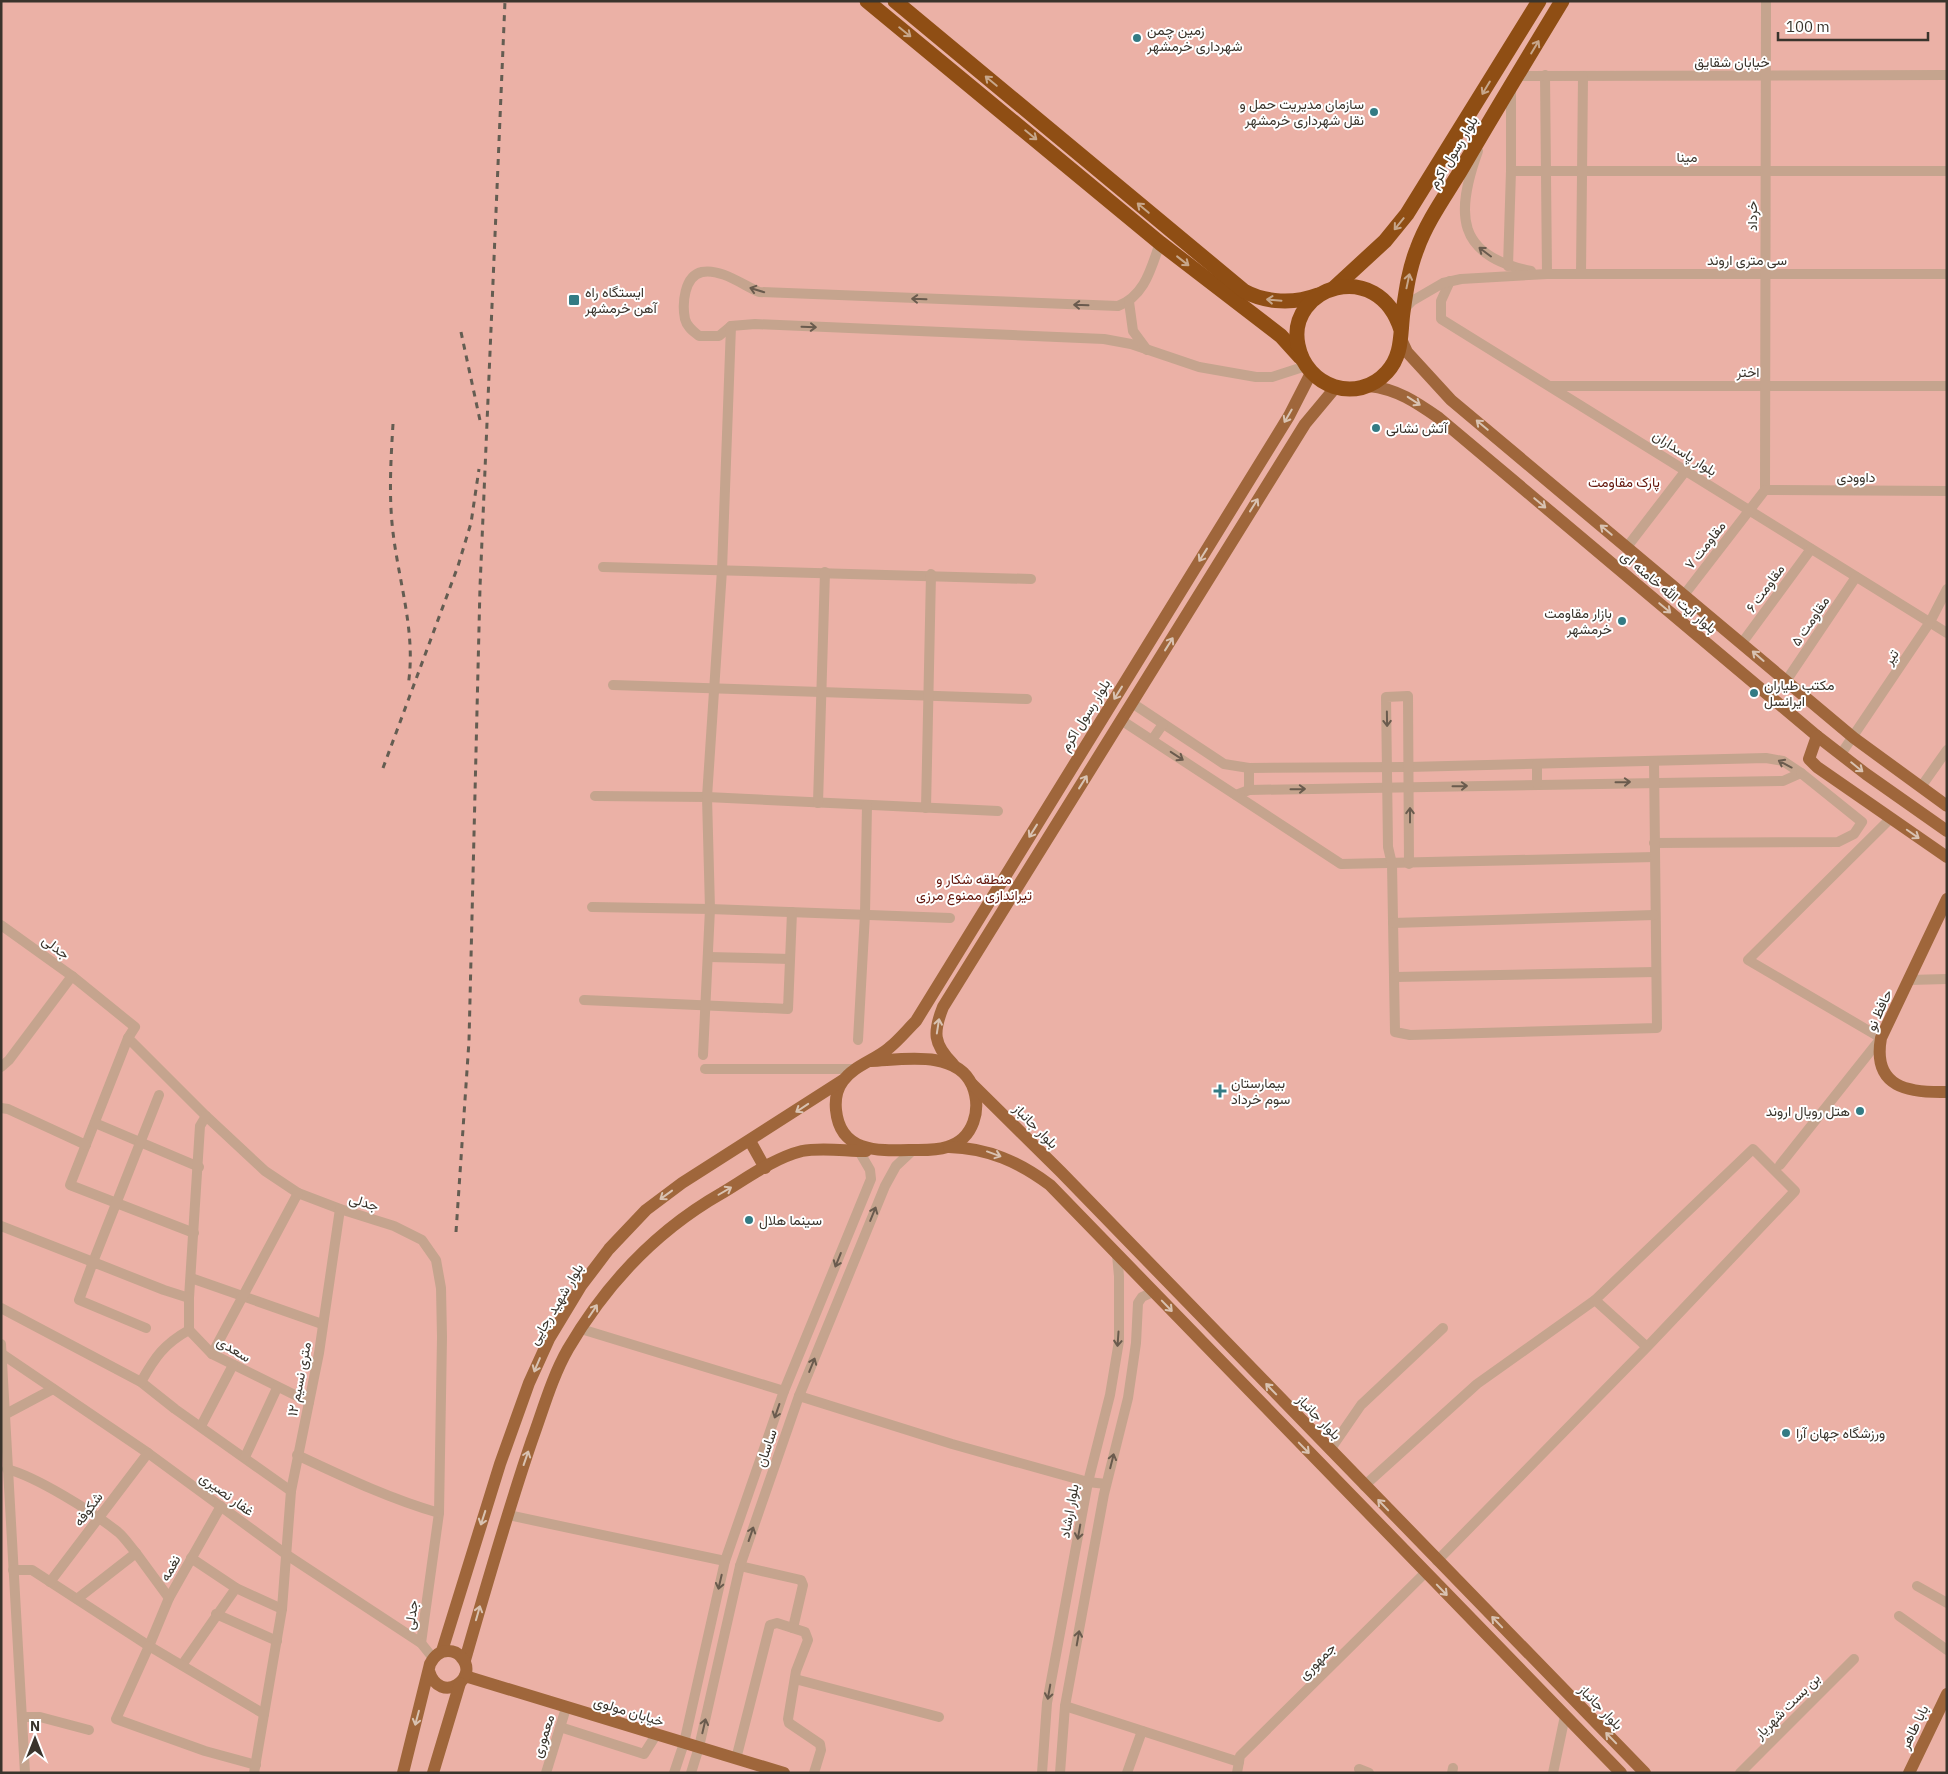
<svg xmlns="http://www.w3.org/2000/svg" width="1948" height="1774" viewBox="0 0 1948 1774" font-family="'IBM Plex Sans',Vazirmatn,sans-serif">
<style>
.green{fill:#ebb1a6}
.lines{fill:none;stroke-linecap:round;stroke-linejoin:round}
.minor{stroke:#c5a48e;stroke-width:10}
.major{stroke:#9f663b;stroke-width:12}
.highway{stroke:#8f4e14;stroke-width:15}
.rail{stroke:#645d52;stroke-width:3;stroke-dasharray:6 6;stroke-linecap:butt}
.oneway{stroke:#c7a68a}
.oneway2{stroke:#6a5b4e}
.oneway3{stroke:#d9c2b1}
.poi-dot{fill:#337b84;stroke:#fff;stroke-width:2}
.labels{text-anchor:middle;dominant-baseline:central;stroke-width:4;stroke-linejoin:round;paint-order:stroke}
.poi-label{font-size:14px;fill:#39342c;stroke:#fff;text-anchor:start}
.street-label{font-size:14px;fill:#39342c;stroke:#fff}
.park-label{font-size:14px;fill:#62150a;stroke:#fff}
</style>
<rect width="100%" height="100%" fill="#f9ecd6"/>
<rect class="green" x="1" y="1" width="1946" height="1772"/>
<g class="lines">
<g class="minor">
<polyline points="1545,75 1547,274"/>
<polyline points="1517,76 1947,75"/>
<polyline points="1511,87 1511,171 1947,171"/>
<path d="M1478,151C1455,214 1456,256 1531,271"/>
<path d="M1160,243C1151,268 1145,296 1118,306L759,292C743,285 720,268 702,272C684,276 682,304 685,319C687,327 693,331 699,336H719L731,326L755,324L1104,339L1131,344L1199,367L1256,377H1272L1306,366"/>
<polyline points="1508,266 1511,171"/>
<polyline points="1581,274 1583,76"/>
<polyline points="1450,281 1441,301 1441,319 1947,633"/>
<polyline points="1129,302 1133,331 1147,350"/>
<polyline points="1404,309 1412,301 1443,283 1461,279 1547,274 1947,274"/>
<polyline points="1550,386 1947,386"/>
<polyline points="1765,490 1766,1"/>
<polyline points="1765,490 1947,491"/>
<polyline points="1627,547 1687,469"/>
<polyline points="603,567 1031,579"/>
<polyline points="1684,595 1765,490"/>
<polyline points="1742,643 1811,549"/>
<polyline points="1786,681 1856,577"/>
<polyline points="613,685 1027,699"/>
<polyline points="1132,703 1224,764 1249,768 1409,767 1766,758 1783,761 1801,773 1783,781 1249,790 1236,795"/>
<polyline points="1121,720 1341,864 1655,857"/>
<polyline points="1152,740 1163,724"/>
<polyline points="1841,754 1930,622 1947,589"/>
<polyline points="1537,764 1537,784"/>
<polyline points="1249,768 1249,790"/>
<polyline points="1921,787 1947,750"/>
<polyline points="595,796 707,797 998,811"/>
<polyline points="818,803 825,572"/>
<polyline points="926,808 931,574"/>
<polyline points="1654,843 1838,842 1854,834 1862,822 1801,773"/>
<polyline points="1409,864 1408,696 1386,697 1388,847 1392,864 1395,1032 1410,1035 1657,1028 1654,761"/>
<polyline points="592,907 710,909 950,918"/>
<polyline points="1393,923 1654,915"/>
<polyline points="1,925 72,976 135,1027 128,1038 206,1116 265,1171 298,1193 340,1209 394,1226 422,1240 436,1260 441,1288 442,1337 439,1513 421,1643"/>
<polyline points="708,957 790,959"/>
<polyline points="1395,977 1655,972"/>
<polyline points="1909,980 1947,979"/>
<polyline points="584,1000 788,1009 792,912"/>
<polyline points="128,1038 70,1185 194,1233"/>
<polyline points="858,1040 865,914 867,805"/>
<polyline points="703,1055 710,909 707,797 722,570 731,326"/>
<polyline points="1,1067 9,1060 72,976"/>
<polyline points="705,1069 857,1069"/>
<polyline points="1,1108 8,1109 86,1145"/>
<polyline points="95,1123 199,1167"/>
<polyline points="1780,1165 1881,1038 1748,960 1891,818"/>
<polyline points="1,1226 93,1262 159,1095"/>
<polyline points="191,1278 322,1324"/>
<polyline points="189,1298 200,1126 206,1116"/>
<polyline points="1,1308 141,1382 175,1409 291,1491"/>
<polyline points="146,1328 79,1300 93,1262 164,1290 189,1298 189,1330"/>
<polyline points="581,1329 784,1391"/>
<polyline points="1,1344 25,1773"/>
<polyline points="2,1354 148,1453 287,1555 421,1643 433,1658"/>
<polyline points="212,1354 298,1193"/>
<path d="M141,1382C155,1357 164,1344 189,1330L212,1354L309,1402"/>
<polyline points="799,1396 952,1444 1088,1482 1106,1484"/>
<polyline points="4,1415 53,1389"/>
<polyline points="201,1426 233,1365"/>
<polyline points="1330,1450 1361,1405 1443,1328"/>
<path d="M297,1455C344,1477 390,1499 439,1513"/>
<polyline points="245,1457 277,1388"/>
<path d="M7,1469C37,1477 93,1512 118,1532C125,1538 130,1546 136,1553"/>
<polyline points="1364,1486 1477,1384 1595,1300"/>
<polyline points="508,1515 725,1561"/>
<polyline points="191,1558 236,1588 282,1609"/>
<polyline points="1437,1561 1647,1347 1795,1191 1753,1149 1595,1300 1647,1347"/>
<polyline points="740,1566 801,1580 803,1585 793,1628"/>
<polyline points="13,1570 32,1570 149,1646 169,1598 221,1506"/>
<polyline points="50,1582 148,1453"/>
<polyline points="1917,1586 1947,1603"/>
<polyline points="77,1599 136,1553 169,1598"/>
<polyline points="216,1614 277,1641"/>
<polyline points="1899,1616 1947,1650"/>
<polyline points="182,1665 236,1588"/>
<polyline points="795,1679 939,1717"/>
<polyline points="1065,1706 1239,1762"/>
<polyline points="22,1717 40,1717 89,1730"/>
<polyline points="560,1727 644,1754 656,1735"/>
<polyline points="736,1759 770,1625 777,1623 805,1632 808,1640 796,1671 788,1719 789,1723 820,1744 821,1750 814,1773"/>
<polyline points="256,1765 205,1751 116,1719 149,1646 264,1714"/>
<polyline points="1359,1769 1369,1773"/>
<polyline points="254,1773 282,1609 291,1491 319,1353 340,1209"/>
<polyline points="546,1773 566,1708"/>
<polyline points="674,1773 684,1743 725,1561 784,1391 871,1179 870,1170 859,1151"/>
<polyline points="691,1773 699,1747 740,1566 799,1396 885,1186 896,1166 913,1150"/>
<polyline points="1042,1773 1047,1703 1088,1482 1110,1395 1119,1341 1119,1276 1117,1255"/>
<polyline points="1060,1773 1065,1706 1104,1494 1128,1398 1136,1343 1138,1303 1142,1297 1153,1292"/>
<polyline points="1127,1773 1142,1731"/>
<polyline points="1237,1773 1240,1756 1425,1573"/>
<polyline points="1452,1773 1453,1768"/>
<polyline points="1553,1773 1565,1716"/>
<polyline points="1740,1773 1854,1659"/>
</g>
<g class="major">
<polyline points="1401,339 1407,352 1451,400 1854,738 1947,806"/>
<path d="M1369,386C1397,389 1416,402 1439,418L1817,736L1866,774L1947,831"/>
<polyline points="1817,736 1809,759 1817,767 1947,857"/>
<path d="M1947,899L1881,1038C1872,1088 1909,1093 1947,1092"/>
<path d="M871,1061C901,1060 956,1049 972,1085C982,1109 974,1139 947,1147C935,1151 921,1150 909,1150C877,1151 840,1152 836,1110C835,1100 837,1089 843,1081C853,1066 875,1060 889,1048C899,1040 907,1030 916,1021L1289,416L1311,373"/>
<path d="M953,1064C933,1044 933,1032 943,1007L1305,424L1335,388"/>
<polyline points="972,1084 1061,1172 1645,1773"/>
<polyline points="750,1141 765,1168"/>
<path d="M949,1147C988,1148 1019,1162 1050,1185L1621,1773"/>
<polyline points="442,1651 500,1464 529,1383 549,1339 581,1286 609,1249 646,1210 682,1183 843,1080"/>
<path d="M465,1660C486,1587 507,1513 532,1440C543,1410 552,1377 568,1349C606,1284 657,1230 722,1193C747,1178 774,1158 802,1151C821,1147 846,1151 866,1151"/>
<polyline points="465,1676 784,1773"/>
<path d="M403,1773L430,1664C434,1656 439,1651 448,1651C453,1651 458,1653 461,1657C481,1678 440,1706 429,1671"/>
<polyline points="433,1773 460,1683"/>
<polyline points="1909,1773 1947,1694"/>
</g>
<g class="highway">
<polyline points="867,1 1160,243 1281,336 1300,357"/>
<path d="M895,1L1244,291C1266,303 1294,304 1318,295"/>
<polyline points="1334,288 1385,241 1407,214 1539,1"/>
<path d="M1401,330C1378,256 1286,287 1298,345C1306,387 1357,405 1387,372C1403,355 1400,333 1403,312C1406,291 1409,269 1417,249C1427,221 1446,195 1461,170C1494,113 1528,57 1562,1"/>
</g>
<g class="rail">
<polyline points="461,332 481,425"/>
<path d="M393,424C391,457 389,490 392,523C397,578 417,631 408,686"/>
<polyline points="383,768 458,566 471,523 479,469"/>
<polyline points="456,1232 469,1041 480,587 505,1"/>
</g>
</g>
<defs><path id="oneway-shaft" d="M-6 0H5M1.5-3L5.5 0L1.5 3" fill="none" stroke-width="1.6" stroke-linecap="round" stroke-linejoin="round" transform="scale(1.25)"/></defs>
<g class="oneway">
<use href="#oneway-shaft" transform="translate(905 32) rotate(39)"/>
<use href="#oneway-shaft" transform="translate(1535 47) rotate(-59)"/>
<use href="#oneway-shaft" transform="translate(991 81) rotate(-140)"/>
<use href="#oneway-shaft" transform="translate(1486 88) rotate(121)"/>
<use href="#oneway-shaft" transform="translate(1031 135) rotate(39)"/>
<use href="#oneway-shaft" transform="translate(1143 208) rotate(-140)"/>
<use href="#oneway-shaft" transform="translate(1399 224) rotate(129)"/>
<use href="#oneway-shaft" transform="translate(1183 261) rotate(38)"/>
<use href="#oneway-shaft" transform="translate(1408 281) rotate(-78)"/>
<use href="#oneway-shaft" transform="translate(1274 300) rotate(-175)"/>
</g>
<g class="oneway2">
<use href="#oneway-shaft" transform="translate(1485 252) rotate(-143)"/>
<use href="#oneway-shaft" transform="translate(757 290) rotate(-163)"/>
<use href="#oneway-shaft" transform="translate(919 299) rotate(-178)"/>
<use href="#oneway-shaft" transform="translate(1081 305) rotate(-178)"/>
<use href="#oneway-shaft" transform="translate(809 327) rotate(2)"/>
<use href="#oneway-shaft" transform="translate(1387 719) rotate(89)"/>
<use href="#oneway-shaft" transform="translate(1177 756) rotate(33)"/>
<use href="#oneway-shaft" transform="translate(1785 764) rotate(-152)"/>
<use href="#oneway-shaft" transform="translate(1623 782) rotate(-1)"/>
<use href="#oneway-shaft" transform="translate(1460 786) rotate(-1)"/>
<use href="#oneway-shaft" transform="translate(1298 789) rotate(-1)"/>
<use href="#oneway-shaft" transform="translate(1410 815) rotate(-90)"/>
<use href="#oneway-shaft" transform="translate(873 1214) rotate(-68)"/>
<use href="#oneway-shaft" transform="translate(838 1260) rotate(112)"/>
<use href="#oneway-shaft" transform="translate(1118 1339) rotate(94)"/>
<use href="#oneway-shaft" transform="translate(812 1365) rotate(-68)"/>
<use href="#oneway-shaft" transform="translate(777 1411) rotate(109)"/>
<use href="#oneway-shaft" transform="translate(1112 1461) rotate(-76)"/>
<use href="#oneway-shaft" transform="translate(1079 1532) rotate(100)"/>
<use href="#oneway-shaft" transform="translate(751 1534) rotate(-71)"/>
<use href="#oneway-shaft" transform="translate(720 1582) rotate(103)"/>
<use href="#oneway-shaft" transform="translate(1078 1638) rotate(-80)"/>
<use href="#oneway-shaft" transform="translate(1049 1692) rotate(100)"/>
<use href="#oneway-shaft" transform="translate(704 1726) rotate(-77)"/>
</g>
<g class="oneway3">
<use href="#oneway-shaft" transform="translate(1414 401) rotate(33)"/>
<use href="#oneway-shaft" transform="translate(1288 416) rotate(120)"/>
<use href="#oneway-shaft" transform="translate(1482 425) rotate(-140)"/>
<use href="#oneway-shaft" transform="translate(1540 503) rotate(40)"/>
<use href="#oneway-shaft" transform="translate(1254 505) rotate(-58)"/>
<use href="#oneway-shaft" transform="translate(1606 530) rotate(-140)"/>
<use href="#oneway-shaft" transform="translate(1203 555) rotate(122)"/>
<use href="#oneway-shaft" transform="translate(1665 608) rotate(40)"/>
<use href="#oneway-shaft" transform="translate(1169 644) rotate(-58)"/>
<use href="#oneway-shaft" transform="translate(1758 656) rotate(-139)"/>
<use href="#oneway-shaft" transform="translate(1118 693) rotate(122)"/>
<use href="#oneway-shaft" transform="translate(1857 767) rotate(39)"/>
<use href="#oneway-shaft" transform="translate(1083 782) rotate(-58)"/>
<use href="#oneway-shaft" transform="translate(1033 831) rotate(122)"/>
<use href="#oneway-shaft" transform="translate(1913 834) rotate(35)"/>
<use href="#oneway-shaft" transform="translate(938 1026) rotate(-81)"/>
<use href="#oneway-shaft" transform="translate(802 1108) rotate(146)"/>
<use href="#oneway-shaft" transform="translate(994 1154) rotate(20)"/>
<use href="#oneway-shaft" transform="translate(725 1191) rotate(-30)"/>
<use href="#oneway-shaft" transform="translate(666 1195) rotate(144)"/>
<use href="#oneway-shaft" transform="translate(1167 1306) rotate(46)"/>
<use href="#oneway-shaft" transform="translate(593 1311) rotate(-56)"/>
<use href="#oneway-shaft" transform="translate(537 1365) rotate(113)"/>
<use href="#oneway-shaft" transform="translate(1271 1389) rotate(-134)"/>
<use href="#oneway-shaft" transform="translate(1304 1448) rotate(46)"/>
<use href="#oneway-shaft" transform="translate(526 1458) rotate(-71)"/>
<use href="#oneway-shaft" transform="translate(1383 1505) rotate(-134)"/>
<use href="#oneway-shaft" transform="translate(483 1518) rotate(108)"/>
<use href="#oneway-shaft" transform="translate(1442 1590) rotate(46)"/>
<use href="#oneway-shaft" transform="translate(478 1613) rotate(-74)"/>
<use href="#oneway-shaft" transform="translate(1497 1622) rotate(-134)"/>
<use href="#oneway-shaft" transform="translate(417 1718) rotate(105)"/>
<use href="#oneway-shaft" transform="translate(1611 1738) rotate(-134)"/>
</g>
<g class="poi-dot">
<circle cx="1137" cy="38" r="5"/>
<circle cx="1374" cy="112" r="5"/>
<rect x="568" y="294" width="12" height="12" rx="2.5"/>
<circle cx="1376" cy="428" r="5"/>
<circle cx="1622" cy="621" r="5"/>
<circle cx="1754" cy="693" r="5"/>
<path d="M1217.5 1083.5h5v5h5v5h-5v5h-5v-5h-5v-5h5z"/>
<circle cx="1860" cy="1111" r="5"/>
<circle cx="749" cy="1220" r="5"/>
<circle cx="1786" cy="1433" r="5"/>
</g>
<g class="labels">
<g class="poi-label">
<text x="1147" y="30">زمین چمن<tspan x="1147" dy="16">شهرداری خرمشهر</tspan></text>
<text x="1364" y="104" text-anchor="end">سازمان مدیریت حمل و<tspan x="1364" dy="16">نقل شهرداری خرمشهر</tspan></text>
<text x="585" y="292">ایستگاه راه<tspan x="585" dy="16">آهن خرمشهر</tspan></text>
<text x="1386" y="428">آتش نشانی</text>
<text x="1612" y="613" text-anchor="end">بازار مقاومت<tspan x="1612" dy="16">خرمشهر</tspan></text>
<text x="1764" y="685">مكتب طياران<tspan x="1764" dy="16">ايرانسل</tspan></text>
<text x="1231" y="1083">بیمارستان<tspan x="1231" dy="16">سوم خرداد</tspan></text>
<text x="1850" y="1111" text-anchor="end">هتل رویال اروند</text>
<text x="759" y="1220">سینما هلال</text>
<text x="1796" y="1433">ورزشگاه جهان آرا</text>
</g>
<g class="street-label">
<text x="1732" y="62">خیابان شقایق</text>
<text transform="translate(1453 152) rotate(-59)">بلوار رسول اکرم</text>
<text x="1687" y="157">مینا</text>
<text transform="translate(1752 216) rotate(-90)">خرداد</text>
<text x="1747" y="260">سی متری اروند</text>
<text x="1748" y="372">اختر</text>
<text transform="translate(1685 453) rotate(32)">بلوار پاسداران</text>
<text x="1856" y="477">داوودی</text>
<text transform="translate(1705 545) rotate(-52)">مقاومت ۷</text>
<text transform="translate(1765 588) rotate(-54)">مقاومت ۶</text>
<text transform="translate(1669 592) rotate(40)">بلوار آیت الله خامنه ای</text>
<text transform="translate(1810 621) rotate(-56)">مقاومت ۵</text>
<text transform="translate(1891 657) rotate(-57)">تیر</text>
<text transform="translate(1085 715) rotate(-58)">بلوار رسول اکرم</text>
<text transform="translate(56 947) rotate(37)">جدلی</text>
<text transform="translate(1879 1010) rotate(-66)">حافظ نو</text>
<text transform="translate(1036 1126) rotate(45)">بلوار جانباز</text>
<text transform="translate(364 1202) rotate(17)">جدلی</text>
<text transform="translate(556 1304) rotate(-59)">بلوار شهید رجایی</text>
<text transform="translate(234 1349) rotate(31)">سعدی</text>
<text transform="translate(299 1379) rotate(-79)">۱۲ متری نسیم</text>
<text transform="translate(1319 1417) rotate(46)">بلوار جانباز</text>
<text transform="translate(766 1448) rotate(-71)">ساسان</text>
<text transform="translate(227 1494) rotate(36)">غفار نصیری</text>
<text transform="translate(88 1509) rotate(-53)">شکوفه</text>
<text transform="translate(1069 1511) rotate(-80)">بلوار ارشاد</text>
<text transform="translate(170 1568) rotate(-61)">نغمه</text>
<text transform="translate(411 1615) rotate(-82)">جدلی</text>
<text transform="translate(1317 1661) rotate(-45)">جمهوری</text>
<text transform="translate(1787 1706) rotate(-45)">بن بست شهریار</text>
<text transform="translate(1601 1707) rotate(46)">بلوار جانباز</text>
<text transform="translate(629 1711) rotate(17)">خیابان مولوی</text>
<text transform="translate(1914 1727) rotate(-64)">بابا طاهر</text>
<text transform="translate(543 1736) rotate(-72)">معموری</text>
</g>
<g class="park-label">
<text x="1624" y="482">پارک مقاومت</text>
<text x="974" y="879">منطقه شکار و<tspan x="974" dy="16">تیراندازی ممنوع مرزی</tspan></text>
</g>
</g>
<rect width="1948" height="1774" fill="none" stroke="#39342c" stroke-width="5"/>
<g transform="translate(35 1739)" stroke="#ffffff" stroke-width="4" paint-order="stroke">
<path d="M0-4L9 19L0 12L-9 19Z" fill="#39342c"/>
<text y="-8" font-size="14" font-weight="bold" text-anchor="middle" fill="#39342c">N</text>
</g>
<path d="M1778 32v8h150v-8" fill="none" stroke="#39342c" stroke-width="2.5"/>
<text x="1786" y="32" font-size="15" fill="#39342c" stroke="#ffffff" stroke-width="4" paint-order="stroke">100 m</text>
</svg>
